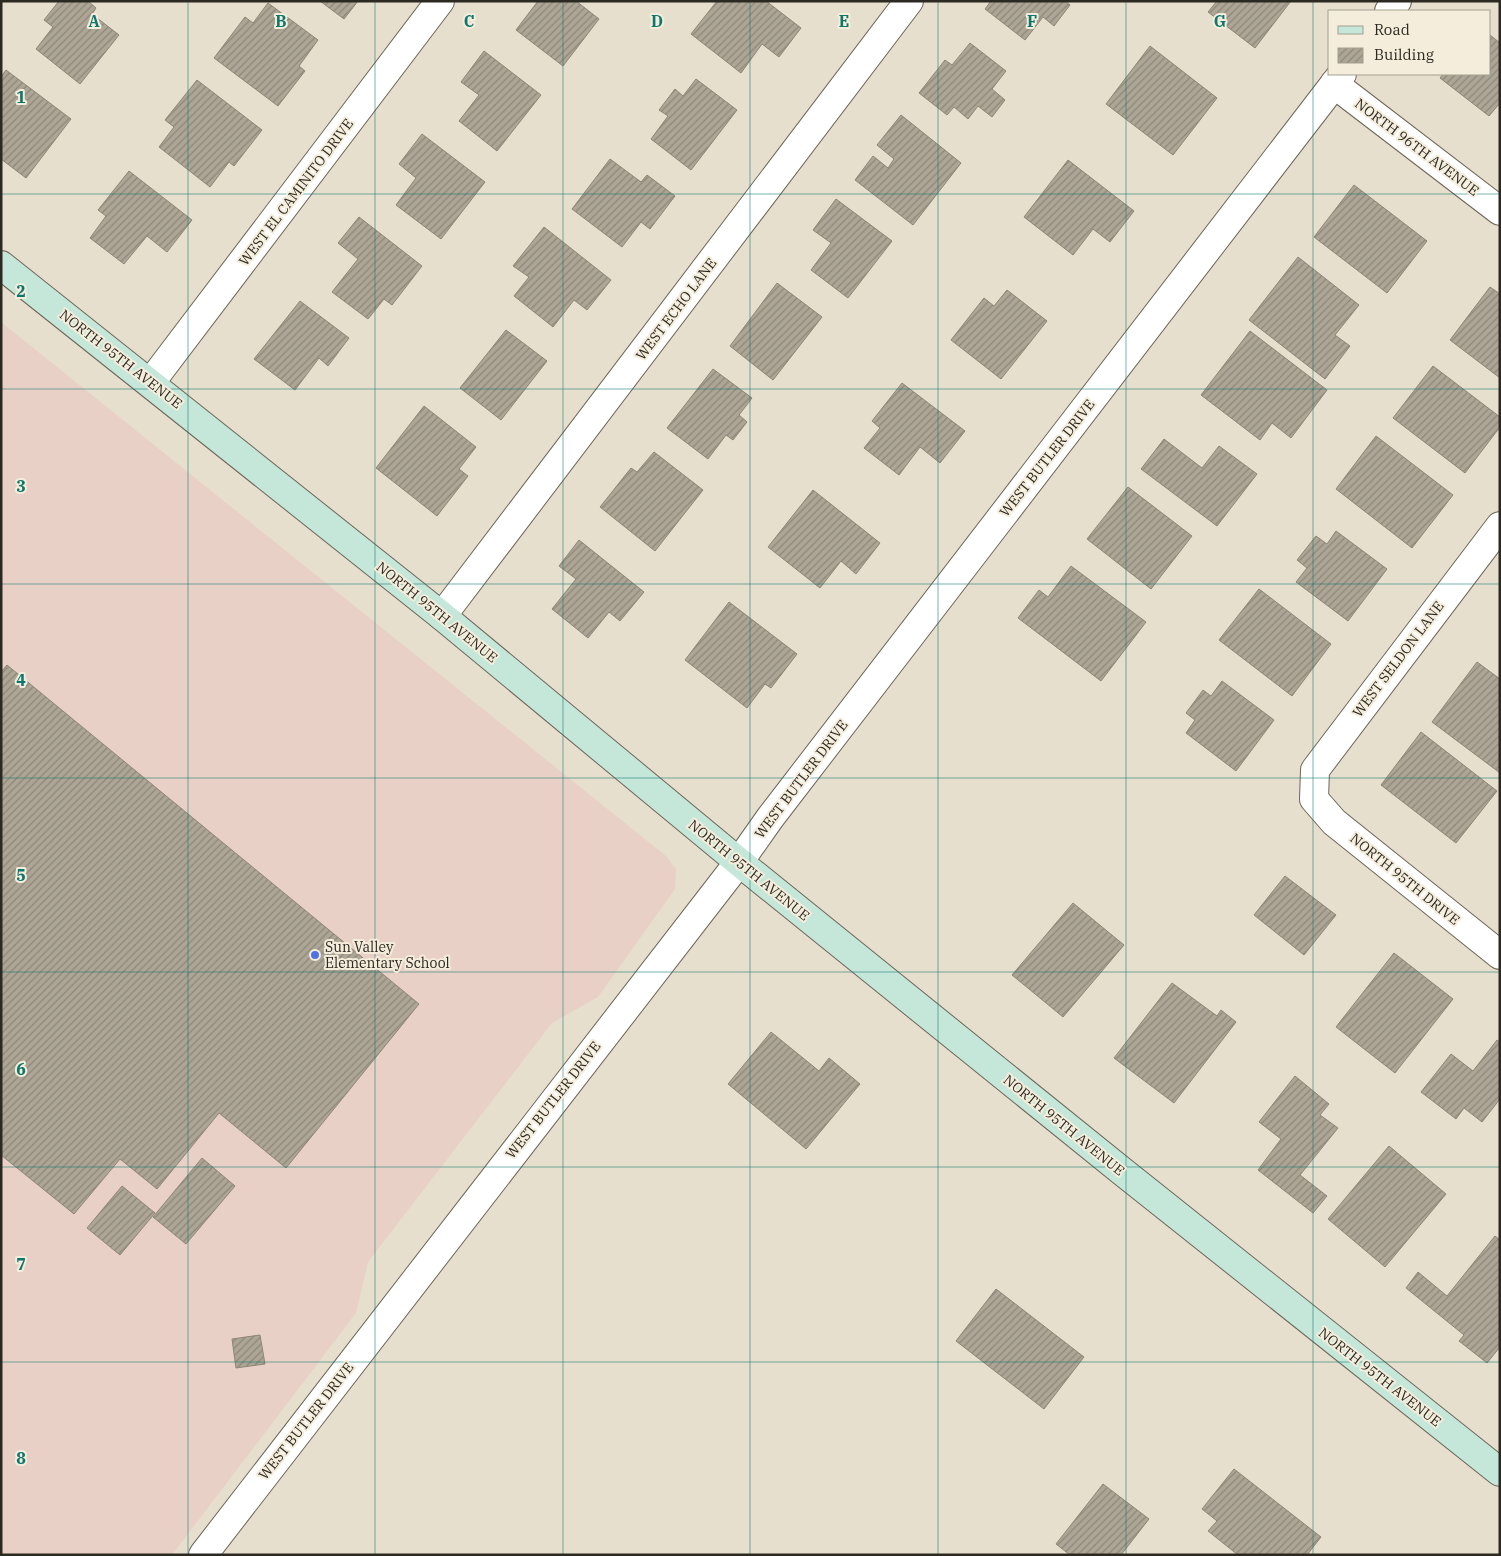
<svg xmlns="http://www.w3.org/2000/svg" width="1501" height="1556" viewBox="0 0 1501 1556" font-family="'IBM Plex Serif',serif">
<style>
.education{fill:#e8d0c7}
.building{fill:url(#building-hatch);stroke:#8d8676}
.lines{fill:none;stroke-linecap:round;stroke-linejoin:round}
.street-casing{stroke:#6d6657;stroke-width:30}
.secondary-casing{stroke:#6d6657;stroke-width:30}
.street{stroke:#fff;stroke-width:28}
.secondary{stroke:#c5e7d9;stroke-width:28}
.grid{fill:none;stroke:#0f766e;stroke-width:1;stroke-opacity:0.55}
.poi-dot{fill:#4e71e5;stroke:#f4eddb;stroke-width:2}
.labels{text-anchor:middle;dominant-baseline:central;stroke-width:4;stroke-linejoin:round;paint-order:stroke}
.street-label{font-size:14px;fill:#2c2922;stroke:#f4eddb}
.poi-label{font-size:14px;fill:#2c2922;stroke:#f4eddb;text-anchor:start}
.grid-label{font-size:16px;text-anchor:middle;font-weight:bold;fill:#0f766e;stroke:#f4eddb;stroke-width:4;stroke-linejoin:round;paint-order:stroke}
</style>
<defs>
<pattern id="building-hatch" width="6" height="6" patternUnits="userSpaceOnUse" patternTransform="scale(1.25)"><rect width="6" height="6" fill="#ada696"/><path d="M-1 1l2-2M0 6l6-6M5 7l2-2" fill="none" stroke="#8d877a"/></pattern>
</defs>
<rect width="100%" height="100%" fill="#e6dfce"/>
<polygon class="education" points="1,322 666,856 676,869 675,889 598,997 552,1023 368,1262 356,1313 172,1555 1,1555"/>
<g class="building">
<polygon points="59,1 88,1 96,8 92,14 119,35 80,84 36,49 53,27 44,20"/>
<polygon points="320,1 358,1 344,19"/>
<polygon points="538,1 576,1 599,19 563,66 516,30"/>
<polygon points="717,1 766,1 801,28 779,57 762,44 741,73 691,34"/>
<polygon points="991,1 1065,1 1070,5 1054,26 1043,17 1025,40 985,9"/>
<polygon points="1217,1 1291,1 1255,48 1208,12"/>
<polygon points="268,3 318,40 299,66 305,71 278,106 214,58 245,17 253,23"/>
<polygon points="1490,35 1500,43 1500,103 1489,116 1440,78 1443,74 1490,74"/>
<polygon points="970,43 1006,71 992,89 1005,100 992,117 978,106 968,119 954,107 947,115 919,93 945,60 952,65"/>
<polygon points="1150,46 1217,98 1173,155 1106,104"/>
<polygon points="484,51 541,95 497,151 459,121 479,95 461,82"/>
<polygon points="6,70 71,119 26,178 1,159 1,77"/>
<polygon points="696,79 737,110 691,170 651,139 668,116 659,110 675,89 683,96"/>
<polygon points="197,80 262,130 234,166 229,162 210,187 159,147 174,127 165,120"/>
<polygon points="901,115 961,163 913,225 855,180 873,156 888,168 894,159 877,145"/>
<polygon points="422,134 485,182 441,239 396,205 416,178 399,164"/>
<polygon points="610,159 641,182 647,175 675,196 650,229 641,222 622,247 572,209"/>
<polygon points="1068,160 1134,211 1110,242 1093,229 1073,255 1024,217"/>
<polygon points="129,171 192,220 167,252 147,236 124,264 90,238 106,216 98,210"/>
<polygon points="1354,185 1427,241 1387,293 1314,237"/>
<polygon points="836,199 892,241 848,298 811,270 831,243 813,230"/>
<polygon points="359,217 422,266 392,305 384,299 368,319 332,292 358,259 338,243"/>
<polygon points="544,227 611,280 587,310 574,300 553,327 514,296 529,277 513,266"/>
<polygon points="1298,257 1359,305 1335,335 1350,346 1325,379 1249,320"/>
<polygon points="777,283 822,317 773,380 730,346"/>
<polygon points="1490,287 1500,294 1500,378 1450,340"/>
<polygon points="1007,290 1047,321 1001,379 951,340 984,298 994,306"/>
<polygon points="300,301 349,338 328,366 319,358 295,390 254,359"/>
<polygon points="506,330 547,361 501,420 460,388"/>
<polygon points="1250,331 1327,390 1291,438 1272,423 1260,440 1201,395"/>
<polygon points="1433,366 1500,417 1500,427 1465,473 1393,418"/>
<polygon points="713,369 752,398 739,415 747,422 733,440 726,435 708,459 667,428"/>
<polygon points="902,383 965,431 940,463 920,447 899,475 864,448 880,428 872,421"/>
<polygon points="424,406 476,447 459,469 468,476 437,516 376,468"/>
<polygon points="1376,436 1453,495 1412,548 1336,489"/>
<polygon points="1164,439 1202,468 1219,446 1257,474 1217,526 1141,469"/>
<polygon points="654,452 703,490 655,551 600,507 631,468 637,472"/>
<polygon points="1128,487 1192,536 1151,589 1087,539"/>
<polygon points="813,490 880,543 856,574 841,561 820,588 768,547"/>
<polygon points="1336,531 1387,569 1348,621 1296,582 1307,568 1297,560 1316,536 1327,544"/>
<polygon points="579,540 644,592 620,621 609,612 588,638 552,609 576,579 559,566"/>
<polygon points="1071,566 1146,622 1101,681 1018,618 1039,590 1048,597"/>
<polygon points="1259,589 1331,644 1292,696 1219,640"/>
<polygon points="729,602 797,654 771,688 765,684 747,708 685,660"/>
<polygon points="1477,662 1500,679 1500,773 1432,722"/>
<polygon points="7,665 419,1004 286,1168 219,1113 157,1189 120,1159 74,1214 1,1155 1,672"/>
<polygon points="1222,681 1274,720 1236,771 1186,733 1195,720 1186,713 1203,690 1211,696"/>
<polygon points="1421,732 1497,791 1456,843 1381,785"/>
<polygon points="1285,876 1336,915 1304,955 1254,915"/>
<polygon points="1073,903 1124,945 1063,1017 1012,975"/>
<polygon points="1394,953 1453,999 1395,1073 1336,1027"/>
<polygon points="1172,983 1217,1016 1221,1010 1236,1022 1174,1103 1114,1058"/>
<polygon points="771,1032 819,1071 829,1058 860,1084 806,1149 728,1084"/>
<polygon points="1497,1040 1500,1042 1500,1099 1482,1122 1464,1108 1456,1119 1421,1092 1451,1054 1473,1071"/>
<polygon points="1295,1076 1329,1104 1320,1115 1338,1128 1300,1175 1327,1196 1313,1213 1258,1170 1281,1139 1259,1122"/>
<polygon points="1389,1146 1446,1194 1385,1267 1328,1219"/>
<polygon points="202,1158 235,1186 186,1244 153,1217"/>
<polygon points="122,1186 155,1213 120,1255 87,1228"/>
<polygon points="1495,1236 1500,1240 1500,1347 1487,1363 1459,1341 1464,1335 1406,1288 1418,1272 1447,1296"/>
<polygon points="996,1289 1084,1357 1044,1409 956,1341"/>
<polygon points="260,1335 265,1364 236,1368 232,1339"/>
<polygon points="1234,1469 1321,1537 1307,1555 1238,1555 1208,1531 1217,1521 1202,1509"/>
<polygon points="1103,1484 1149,1519 1121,1555 1070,1555 1056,1544"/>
</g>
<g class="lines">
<g class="street-casing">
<g id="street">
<polyline points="1389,11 1397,1"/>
<polyline points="1334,84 1500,211"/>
<polyline points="151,382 440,1"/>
<polyline points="1500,526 1315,770 1314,799 1334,822 1500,955"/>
<polyline points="442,616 909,1"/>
<polyline points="203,1555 739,862 770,818 1342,74"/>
</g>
</g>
<g class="secondary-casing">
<polyline id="secondary" points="1,265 442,616 739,862 1123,1172 1500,1472"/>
</g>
<use href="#street" class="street"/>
<use href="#secondary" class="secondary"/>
</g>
<path class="grid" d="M188,1V1555M375,1V1555M563,1V1555M750,1V1555M938,1V1555M1126,1V1555M1313,1V1555M1,194H1500M1,389H1500M1,584H1500M1,778H1500M1,972H1500M1,1167H1500M1,1362H1500"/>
<circle class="poi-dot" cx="315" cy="955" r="5"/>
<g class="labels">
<g class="street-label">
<text transform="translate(1417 147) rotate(37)">NORTH 96TH AVENUE</text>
<text transform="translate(296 192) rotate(-53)">WEST EL CAMINITO DRIVE</text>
<text transform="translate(676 309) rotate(-53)">WEST ECHO LANE</text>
<text transform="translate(121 359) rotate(38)">NORTH 95TH AVENUE</text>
<text transform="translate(1047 458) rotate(-52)">WEST BUTLER DRIVE</text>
<text transform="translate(437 612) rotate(39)">NORTH 95TH AVENUE</text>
<text transform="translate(1398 659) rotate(-53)">WEST SELDON LANE</text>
<text transform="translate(801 779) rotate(-53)">WEST BUTLER DRIVE</text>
<text transform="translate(749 870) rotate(39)">NORTH 95TH AVENUE</text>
<text transform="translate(1405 879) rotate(39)">NORTH 95TH DRIVE</text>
<text transform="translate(553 1100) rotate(-52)">WEST BUTLER DRIVE</text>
<text transform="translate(1064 1125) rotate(39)">NORTH 95TH AVENUE</text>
<text transform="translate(1380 1377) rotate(38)">NORTH 95TH AVENUE</text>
<text transform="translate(306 1421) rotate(-52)">WEST BUTLER DRIVE</text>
</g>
<g class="poi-label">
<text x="325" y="947">Sun Valley<tspan x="325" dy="16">Elementary School</tspan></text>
</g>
</g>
<g class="grid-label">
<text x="94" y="27">A</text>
<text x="281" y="27">B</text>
<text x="469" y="27">C</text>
<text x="657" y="27">D</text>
<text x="844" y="27">E</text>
<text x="1032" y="27">F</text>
<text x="1220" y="27">G</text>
<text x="21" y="103">1</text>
<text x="21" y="297">2</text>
<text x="21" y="492">3</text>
<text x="21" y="686">4</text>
<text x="21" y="881">5</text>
<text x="21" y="1075">6</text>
<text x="21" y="1270">7</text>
<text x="21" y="1464">8</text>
</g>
<rect width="1501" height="1556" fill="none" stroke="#2c2922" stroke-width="5"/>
<rect x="1328" y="10" width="162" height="65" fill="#f4eddb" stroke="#a49f91"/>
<rect x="1338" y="26" width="25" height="8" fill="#c5e7d9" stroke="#a49f91"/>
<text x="1374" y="35" font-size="15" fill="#2c2922">Road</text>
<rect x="1338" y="48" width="25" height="15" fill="url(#building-hatch)" stroke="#a49f91"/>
<text x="1374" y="60" font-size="15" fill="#2c2922">Building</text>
</svg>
